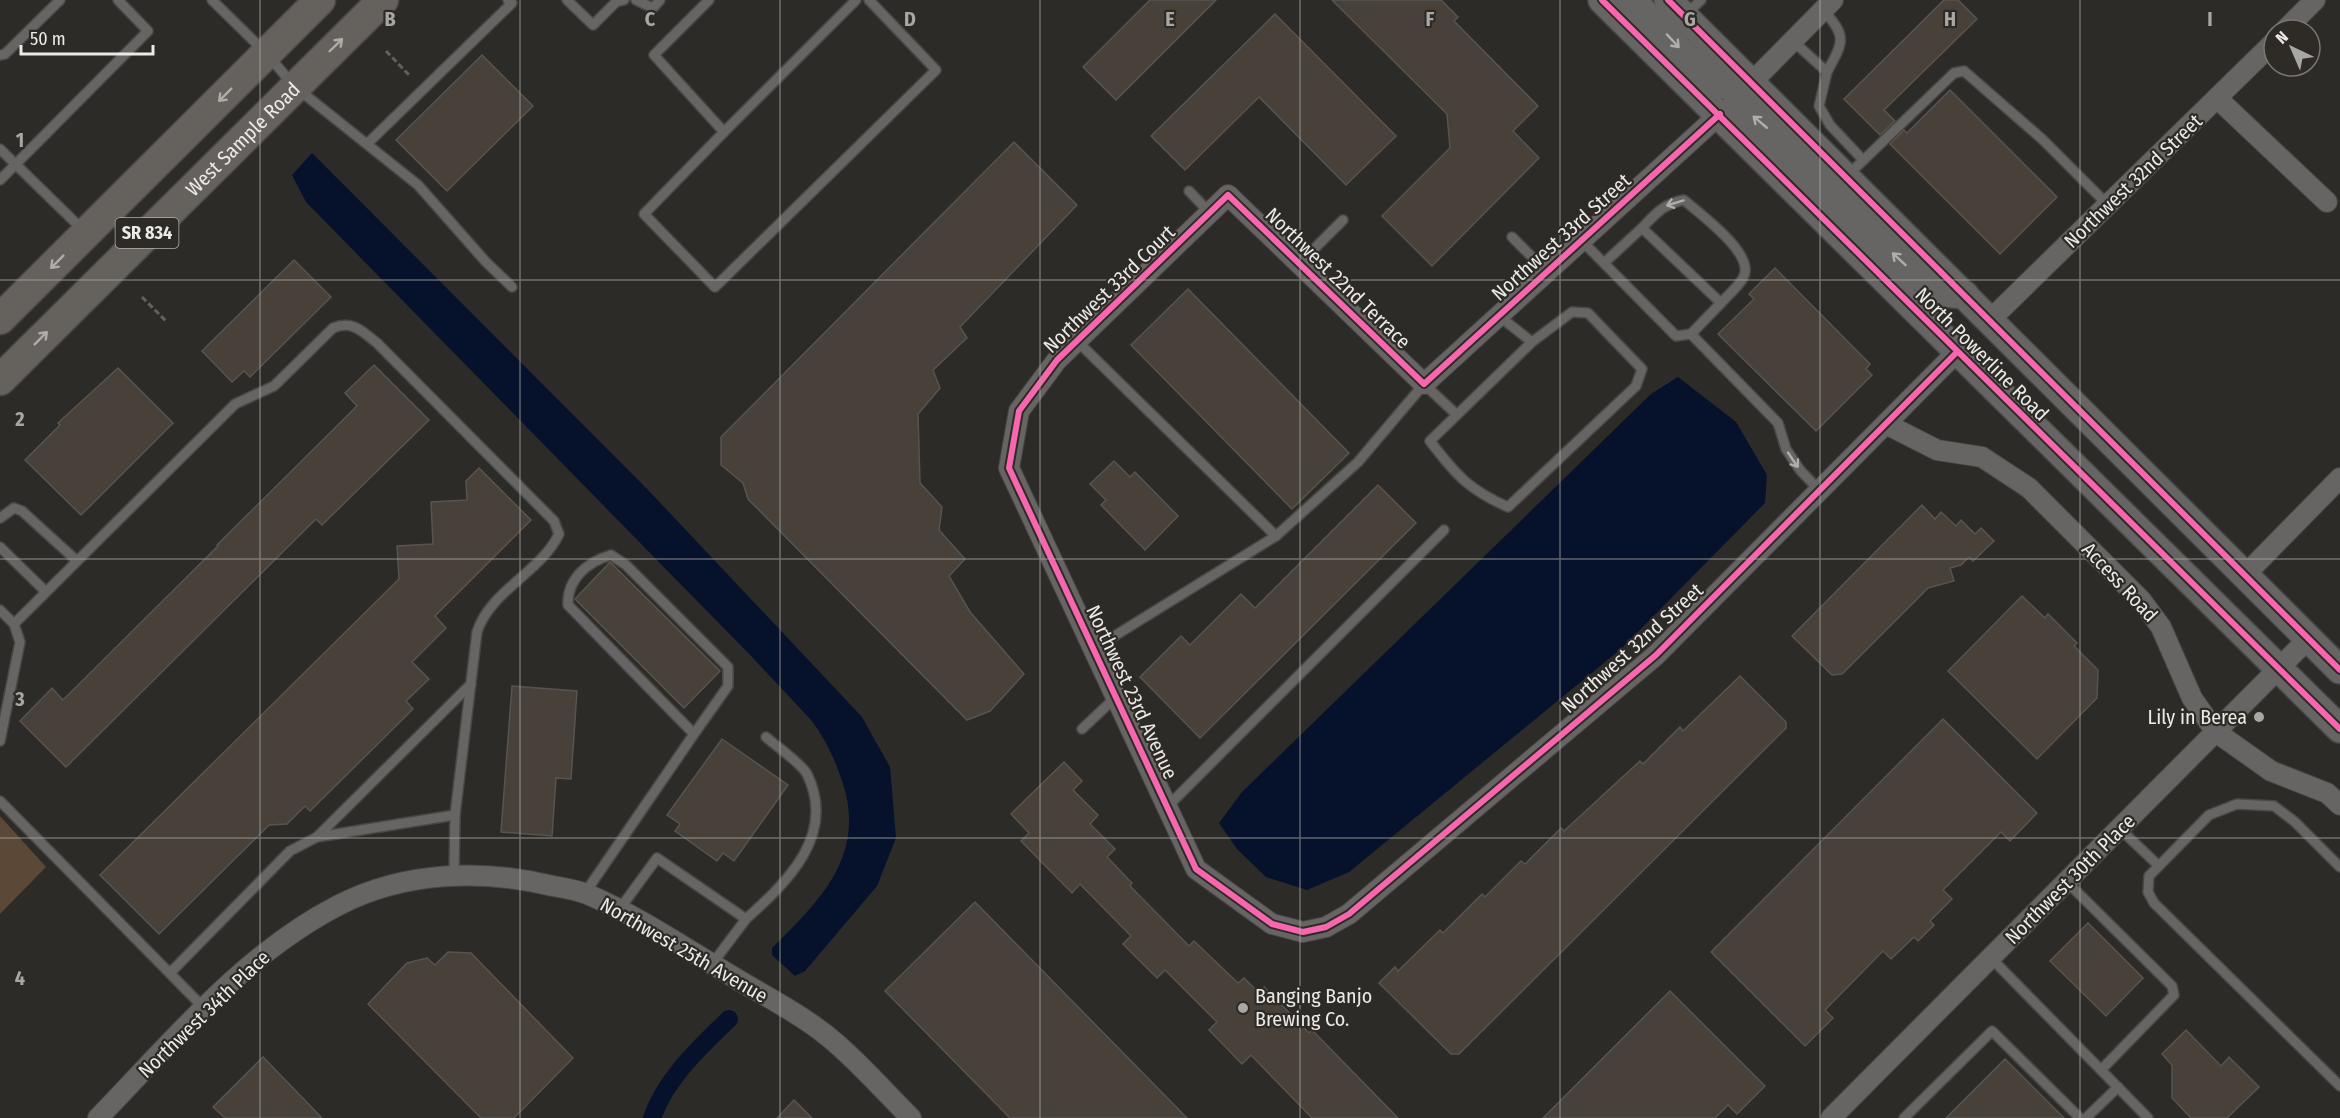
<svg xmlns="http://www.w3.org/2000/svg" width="2340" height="1118" viewBox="0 0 2340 1118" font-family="'Fira Sans Condensed',sans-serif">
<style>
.green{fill:#5b4836}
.water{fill:#06112b}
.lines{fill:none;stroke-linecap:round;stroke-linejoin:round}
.canal{stroke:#06112b;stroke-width:18}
.building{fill:#474139;stroke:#565451;stroke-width:1.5}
.service-casing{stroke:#494745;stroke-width:12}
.minor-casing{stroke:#494745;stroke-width:22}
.secondary-casing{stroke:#494745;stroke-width:30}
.primary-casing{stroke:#494745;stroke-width:33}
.path{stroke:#63615f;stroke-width:3;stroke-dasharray:6 3;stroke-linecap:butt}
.service{stroke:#676564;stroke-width:9}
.minor{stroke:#676564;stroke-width:20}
.secondary{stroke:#676564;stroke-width:27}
.primary{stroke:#65615d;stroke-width:30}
.cycleway-casing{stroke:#2e2b27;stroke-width:10}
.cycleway{stroke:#f766af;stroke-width:6}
.oneway{stroke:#b0aeac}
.oneway2{stroke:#afaca9}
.grid{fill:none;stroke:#a9a7a4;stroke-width:1.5;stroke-opacity:0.55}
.poi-dot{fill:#a9a7a4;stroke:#2e2b27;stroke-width:2}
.labels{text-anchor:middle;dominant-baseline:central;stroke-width:4.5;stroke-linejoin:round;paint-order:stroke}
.shield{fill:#2e2b27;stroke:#b3b1ad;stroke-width:1.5}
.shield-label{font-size:18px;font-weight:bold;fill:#eceae7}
.street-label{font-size:20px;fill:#eceae7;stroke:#2e2b27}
.poi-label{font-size:20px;fill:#eceae7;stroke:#2e2b27;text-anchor:end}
.grid-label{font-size:20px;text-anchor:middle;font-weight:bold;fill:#a9a7a4;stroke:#2e2b27;stroke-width:4.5;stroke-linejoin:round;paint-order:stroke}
</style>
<rect width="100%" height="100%" fill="#2d2b28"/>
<polygon class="green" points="0,816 46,867 0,914"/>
<g class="water">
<path d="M312,153L650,492L862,717L890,767L896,838L877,886L805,971L795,976L772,955V948C824,897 869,851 840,775C833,755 823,735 810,719C792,699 772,679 754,659L306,202L292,175Z"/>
<polygon points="1678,377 1736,422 1767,475 1765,503 1622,648 1349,872 1307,890 1266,877 1237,849 1219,823 1242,792 1651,394"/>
</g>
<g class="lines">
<path class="canal" d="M652,1118C666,1078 699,1048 729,1019"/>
</g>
<g class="building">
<polygon points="1150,0 1216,0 1116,100 1083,67"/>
<polygon points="1332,0 1441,0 1458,17 1454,21 1538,106 1513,131 1539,158 1432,266 1382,216 1450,148 1447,114"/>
<polygon points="1944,0 1958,0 1977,19 1884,110 1895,121 1880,135 1844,99"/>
<polygon points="1275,14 1396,136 1346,185 1259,97 1185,170 1151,136"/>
<polygon points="482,55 533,106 447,191 396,140"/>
<polygon points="1950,90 2057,197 2000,254 1890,144 1904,130 1907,133"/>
<polygon points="1014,142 1077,205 960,327 967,338 933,370 940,388 918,414 920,483 942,507 939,530 965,559 949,576 970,612 1024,674 990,711 967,720 748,499 743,483 721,465 721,437"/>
<polygon points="294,260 331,297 250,377 244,371 232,382 202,351"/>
<polygon points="1775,268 1870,364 1866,369 1872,375 1816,431 1718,334 1754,299 1749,294"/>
<polygon points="1188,289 1349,453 1292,509 1131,345"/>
<polygon points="374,365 429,420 322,525 316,519 66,767 20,721 52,688 63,700 218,546 217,545 357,406 345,393"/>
<polygon points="118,368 173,423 81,515 25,460 60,425 58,423"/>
<polygon points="1114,461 1130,477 1135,472 1178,516 1145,550 1101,505 1106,500 1090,484"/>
<polygon points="479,468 531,520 435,616 446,628 412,662 429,679 406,701 413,709 310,811 305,806 287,824 269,825 159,934 100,875 399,579 397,546 433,544 431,502 467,500 466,481"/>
<polygon points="1378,485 1416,523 1200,738 1140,677 1181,636 1190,645 1241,594 1255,608"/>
<polygon points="1922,505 1935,519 1941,512 1956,526 1961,520 1975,534 1981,528 1994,541 1973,561 1969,557 1961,565 1950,568 1954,581 1928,588 1842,674 1832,675 1792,636"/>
<polygon points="610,562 720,671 684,708 575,599"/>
<polygon points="2022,596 2045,618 2048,614 2077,643 2074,646 2098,670 2097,698 2037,759 1948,671"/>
<polygon points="1740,676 1786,722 1786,728 1459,1054 1451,1054 1379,983 1395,967 1398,971 1440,930 1443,933 1482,894 1485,897 1521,861 1525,864 1561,828 1564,831 1640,761 1643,764 1680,727 1683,731"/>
<polygon points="512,686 577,691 571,779 556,778 552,836 501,832"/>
<polygon points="1943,719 2037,813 2010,841 2001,832 1943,890 1952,899 1930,921 1934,925 1918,941 1914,937 1891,959 1883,951 1825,1010 1833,1018 1805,1046 1711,952"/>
<polygon points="722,739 788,785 734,861 723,853 717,861 675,831 680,824 667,815"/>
<polygon points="1064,762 1082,781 1073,790 1098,815 1090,824 1115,849 1107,857 1132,883 1130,886 1189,946 1194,941 1238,983 1244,978 1258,992 1264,987 1309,1033 1312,1030 1398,1118 1312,1118 1251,1055 1242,1064 1209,1030 1217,1022 1165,970 1157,978 1123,944 1131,936 1080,884 1072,893 1021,841 1029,833 1011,814"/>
<polygon points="975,902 1187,1118 1010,1118 885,991"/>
<polygon points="2088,923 2143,978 2106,1016 2050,961"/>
<polygon points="448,952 471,953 573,1058 514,1118 481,1118 368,1004 407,963 427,958 435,965"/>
<polygon points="1670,991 1765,1086 1737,1114 1728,1105 1715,1118 1543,1118"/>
<polygon points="2186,1030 2221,1066 2229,1057 2259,1087 2227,1118 2191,1118 2172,1098 2172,1065 2162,1054"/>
<polygon points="263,1057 322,1118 225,1118 213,1107"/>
<polygon points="2005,1059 2064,1118 1946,1118"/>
<polygon points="794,1100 812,1118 777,1118"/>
</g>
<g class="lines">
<g class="service-casing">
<g id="service">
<polyline points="212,0 267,54 294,86 418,185 486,262 512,287"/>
<polyline points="567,0 593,25 616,2 624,0"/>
<polyline points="636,0 653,8 660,0"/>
<polyline points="709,0 654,55 724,132 644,214 715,287 936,70 869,0"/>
<path d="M1823,10C1848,37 1843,42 1827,72"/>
<polyline points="1685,15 1701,0"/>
<polyline points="1793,41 1827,72 1819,106 1830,125 1863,160"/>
<polyline points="0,55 5,54 60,0"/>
<polyline points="724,132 856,0"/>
<polyline points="367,144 512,3 508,0"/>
<polyline points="0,149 84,231"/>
<polyline points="1848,175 1954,73 1964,71 2042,139 2108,205"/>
<polyline points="0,180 148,31 118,0"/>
<polyline points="1189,191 1210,213"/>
<path d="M1642,228C1655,214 1665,203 1684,200C1701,215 1757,255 1743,278C1738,287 1728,295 1721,303"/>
<polyline points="1512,237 1547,272"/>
<polyline points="1582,241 1676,336 1691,334 1778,423 1786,449 1800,470 1820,491"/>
<polyline points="1604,263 1642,228 1721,303 1691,334"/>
<polyline points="1299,264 1343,220"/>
<path d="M1499,316L1532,342L1572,312L1588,313L1642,369L1636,386L1508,507C1469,490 1456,475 1430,441L1532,342"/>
<polyline points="1077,341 1276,536"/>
<polyline points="0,518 14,508 22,511 77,561"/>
<polyline points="0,547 46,592"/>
<polyline points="0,610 14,624 20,642 0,741"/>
<path d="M14,624L235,404L274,386L333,328C352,320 362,331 377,343L554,521L559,534C541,572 490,591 477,632L455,815L454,875"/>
<polyline points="1095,648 1276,536 1358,462 1424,384 1456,414"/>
<polyline points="1082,729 1117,696"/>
<polyline points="0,801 205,1009"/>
<polyline points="1167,807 1444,530"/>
<polyline points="2120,829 2159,866"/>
<polyline points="317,837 471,684"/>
<polyline points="2340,867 2295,822 2274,806 2237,804 2209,815 2149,876 2148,892 2154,903 2340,1086"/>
<polyline points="2067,882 2172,986 2174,995 2101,1070"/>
<path d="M585,893L694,734L568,605C567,579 587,562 611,555L626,565L728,667V686L694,734"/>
<polyline points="619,910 657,858 746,919 712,964"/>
<path d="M746,919C787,882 837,835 807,774C802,764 776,746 766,737"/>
<polyline points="1991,958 2148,1118"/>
<polyline points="170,973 290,851 317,837 455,815"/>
<polyline points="1904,1118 1992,1031 2080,1118"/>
<polyline points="2086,1118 2118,1087"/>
</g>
</g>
<g class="minor-casing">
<g id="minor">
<polyline points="2285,30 2315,0"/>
<polyline points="1752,82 1833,0"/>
<polyline points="2218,99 2327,202"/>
<polyline points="1720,114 1424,384 1228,195 1057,360 1019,411 1009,468 1196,869 1272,924 1303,932 1326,927 1349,914 1656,655 1956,353"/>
<polyline points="1991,319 2274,42"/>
<polyline points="1886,424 1937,450 1982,457 2029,488 2141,600 2161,627 2192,698 2216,732 2271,771 2327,793 2340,805"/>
<polyline points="2244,576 2340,478"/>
<path d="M98,1118C172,1042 243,954 339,905C405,871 483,869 553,886C564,888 576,890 587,894C636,915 682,946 727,973C764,996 806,1016 838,1045C864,1068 887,1094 911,1118"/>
<polyline points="1831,1118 2308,639"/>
</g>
</g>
<g class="secondary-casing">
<g id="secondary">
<polyline points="1602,0 2340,729"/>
<path d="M1632,0C1653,20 1707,86 1734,88C1739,88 1747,84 1752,82"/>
<polyline points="1668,0 2340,670"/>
<polyline points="1720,114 1741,110 1754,117 1915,273 1942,293 1965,295"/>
</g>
</g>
<g class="primary-casing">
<g id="primary">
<polyline points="0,319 320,0"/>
<path id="s1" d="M0,380L383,0"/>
</g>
</g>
<g class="path">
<polyline points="386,51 410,76"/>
<polyline points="142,297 166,321"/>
</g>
<use href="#service" class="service"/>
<use href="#minor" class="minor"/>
<use href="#secondary" class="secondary"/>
<use href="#primary" class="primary"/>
<g class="cycleway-casing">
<g id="cycleway">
<polyline points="1602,0 2340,729"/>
<polyline points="1668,0 2340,670"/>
<polyline points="1720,114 1424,384 1228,195 1057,360 1019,411 1009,468 1196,869 1272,924 1303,932 1326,927 1349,914 1656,655 1956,353"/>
</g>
</g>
<use href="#cycleway" class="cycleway"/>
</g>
<defs><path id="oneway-shaft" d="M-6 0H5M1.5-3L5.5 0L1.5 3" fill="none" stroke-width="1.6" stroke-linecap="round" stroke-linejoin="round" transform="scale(1.5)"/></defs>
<g class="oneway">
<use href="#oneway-shaft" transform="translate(1673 41) rotate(47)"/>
<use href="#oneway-shaft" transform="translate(1760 122) rotate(-140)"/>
<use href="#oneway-shaft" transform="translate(1675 203) rotate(163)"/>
<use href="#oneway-shaft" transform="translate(1899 259) rotate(-137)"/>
<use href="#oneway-shaft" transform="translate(1793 460) rotate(56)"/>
</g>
<g class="oneway2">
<use href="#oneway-shaft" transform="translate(336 45) rotate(-44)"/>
<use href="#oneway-shaft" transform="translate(225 95) rotate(135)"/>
<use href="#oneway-shaft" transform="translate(57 262) rotate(135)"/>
<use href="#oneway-shaft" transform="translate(41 338) rotate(-45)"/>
</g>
<path class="grid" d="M260,0V1118M520,0V1118M780,0V1118M1040,0V1118M1300,0V1118M1560,0V1118M1820,0V1118M2080,0V1118M0,280H2340M0,559H2340M0,838H2340"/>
<g class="poi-dot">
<circle cx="2259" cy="717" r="6"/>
<circle cx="1243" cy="1008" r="6"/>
</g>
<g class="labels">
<rect class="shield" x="115.5" y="218" width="63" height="30" rx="4.5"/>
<g class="shield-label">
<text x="147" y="233">SR 834</text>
</g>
<g class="street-label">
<text stroke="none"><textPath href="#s1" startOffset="342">West Sample Road</textPath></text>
<text transform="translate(2133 181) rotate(-44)">Northwest 32nd Street</text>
<text transform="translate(1561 237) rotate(-42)">Northwest 33rd Street</text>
<text transform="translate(1338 278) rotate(44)">Northwest 22nd Terrace</text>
<text transform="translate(1109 289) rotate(-44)">Northwest 33rd Court</text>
<text transform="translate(1982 354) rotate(45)">North Powerline Road</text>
<text transform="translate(2120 582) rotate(47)">Access Road</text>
<text transform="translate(1632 648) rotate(-42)">Northwest 32nd Street</text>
<text transform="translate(1132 692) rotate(65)">Northwest 23rd Avenue</text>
<text transform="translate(2070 879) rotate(-45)">Northwest 30th Place</text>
<text transform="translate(684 950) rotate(30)">Northwest 25th Avenue</text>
<text transform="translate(204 1014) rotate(-44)">Northwest 34th Place</text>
</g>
<g class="poi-label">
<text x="2247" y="717">Lily in Berea</text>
<text x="1255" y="996" text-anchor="start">Banging Banjo<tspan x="1255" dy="23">Brewing Co.</tspan></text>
</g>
</g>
<g class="grid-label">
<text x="390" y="26">B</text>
<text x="650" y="26">C</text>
<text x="910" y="26">D</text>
<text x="1170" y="26">E</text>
<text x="1430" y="26">F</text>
<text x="1690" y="26">G</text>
<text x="1950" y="26">H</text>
<text x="2210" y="26">I</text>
<text x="20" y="147">1</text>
<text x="20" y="426">2</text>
<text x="20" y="706">3</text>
<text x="20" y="985">4</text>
</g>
<g transform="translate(2292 48) rotate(316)"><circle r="28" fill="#2e2b27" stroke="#7a7774" stroke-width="1.5"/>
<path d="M0-4.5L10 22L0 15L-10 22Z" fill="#a9a7a4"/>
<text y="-9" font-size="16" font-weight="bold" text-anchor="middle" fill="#eceae7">N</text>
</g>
<path d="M21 45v9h132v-9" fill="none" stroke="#eceae7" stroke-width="3"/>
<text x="30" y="45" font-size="18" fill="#eceae7" stroke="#2e2b27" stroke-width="4.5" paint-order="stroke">50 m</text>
</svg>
